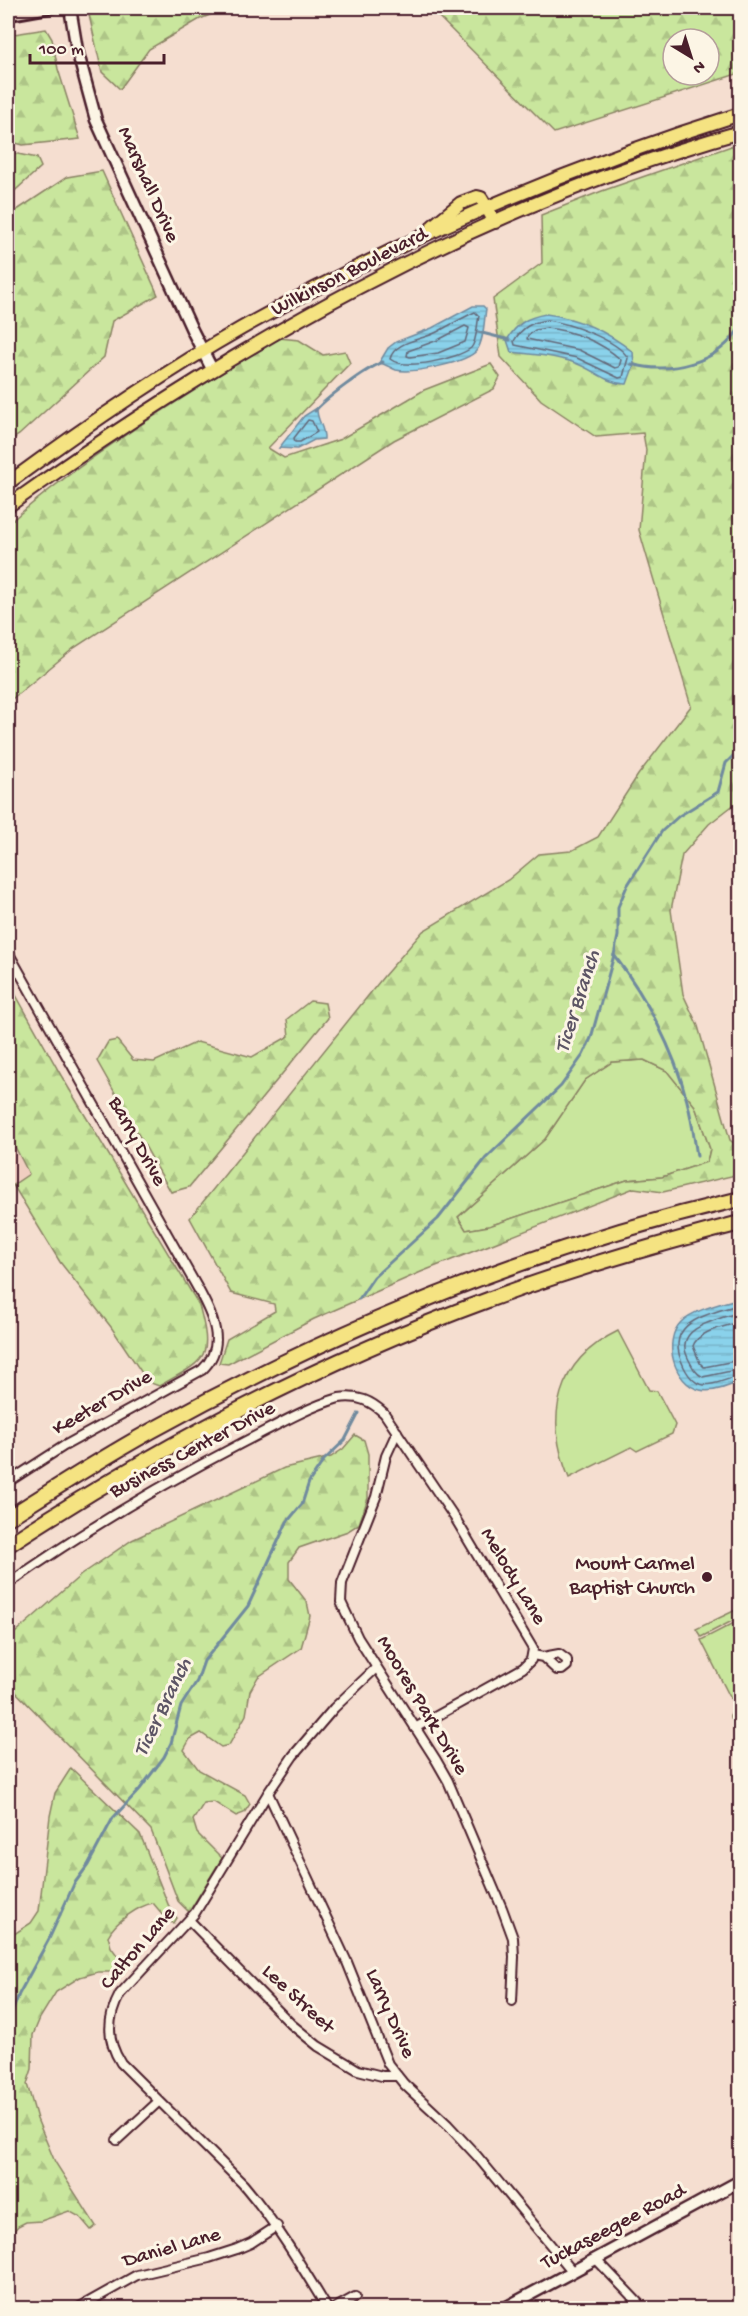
<svg xmlns="http://www.w3.org/2000/svg" width="748" height="2316" viewBox="0 0 748 2316" font-family="'Gochi Hand',sans-serif">
<style>
.built{fill:#f0cec1}
.grass{fill:#c9e69d;stroke:#8a8264;stroke-width:1.5}
.forest{fill:url(#forest-firs);stroke:#8a8264;stroke-width:1.5;fill-rule:evenodd}
.water{fill:url(#water-rules);stroke:#708a9e;stroke-width:1.5}
.lines{fill:none;stroke-linecap:round;stroke-linejoin:round}
.shore{stroke:#646778;stroke-width:1.5}
.stream{stroke:#708a9e;stroke-width:3}
.street-casing{stroke:#4a1f2b;stroke-width:12}
.secondary-casing{stroke:#4a1f2b;stroke-width:15}
.primary-casing{stroke:#4a1f2b;stroke-width:16}
.highway-casing{stroke:#4a1f2b;stroke-width:18}
.street{stroke:#fcf5e5;stroke-width:8}
.secondary{stroke:#fcf5e5;stroke-width:10}
.primary{stroke:#f5e382;stroke-width:12}
.highway{stroke:#f5e382;stroke-width:14}
.rail{stroke:#4a1f2b;stroke-width:3}
.secondary-bridge-casing{stroke:#4a1f2b;stroke-width:15;stroke-linecap:butt}
.secondary-bridge{stroke:#fcf5e5;stroke-width:10}
.poi-dot{fill:#4a1f2b;stroke:#fcf5e5;stroke-width:2}
.labels{text-anchor:middle;dominant-baseline:central;stroke-width:6;stroke-linejoin:round;paint-order:stroke}
.street-label{font-size:21px;fill:#4a1f2b;stroke:#fcf5e5}
.poi-label{font-size:21px;fill:#4a1f2b;stroke:#fcf5e5;text-anchor:end}
.water-label{font-size:22px;font-style:italic;fill:#5d5565;stroke:#fcf5e5}
</style>
<defs>
<pattern id="forest-firs" width="22" height="20" patternUnits="userSpaceOnUse" patternTransform="scale(1.5)"><rect width="22" height="20" fill="#c9e69d"/><path d="M5 1l3.5 6h-7zM16 11l3.5 6h-7z" fill="#aec587"/></pattern>
<pattern id="water-rules" width="6" height="5" patternUnits="userSpaceOnUse" patternTransform="scale(1.5)"><rect width="6" height="5" fill="#8ad2eb"/><path d="M0 2.5h6" fill="none" stroke="#79b4ca"/></pattern>
</defs>
<rect width="100%" height="100%" fill="#f5ded0"/>
<filter id="ink" filterUnits="userSpaceOnUse"><feTurbulence type="fractalNoise" baseFrequency=".0167" numOctaves="2"/><feDisplacementMap in="SourceGraphic" scale="12" xChannelSelector="R" yChannelSelector="G"/><feConvolveMatrix kernelMatrix="1 2 1 2 8 2 1 2 1" color-interpolation-filters="sRGB"/></filter>
<g filter="url(#ink)">
<polygon class="built" points="8,1136 29,1175 8,1188"/>
<g class="grass">
<polygon points="644,1060 667,1071 695,1106 710,1149 707,1162 662,1177 627,1180 489,1226 466,1230 458,1217 545,1139 585,1080 612,1062"/>
<path d="M618,1331L649,1390L657,1391L675,1425L672,1434L637,1451L631,1447L569,1478C544,1417 556,1361 618,1331Z"/>
<polygon points="740,1608 740,1617 701,1637 696,1629"/>
<polygon points="740,1620 740,1723 738,1724 730,1718 730,1715 737,1711 701,1640"/>
</g>
<g class="forest">
<polygon points="125,8 227,8 200,19 149,49 120,89 102,72 89,15"/>
<path d="M430,8H740V73L554,133ZM673,39H709V75H673Z"/>
<polygon points="46,29 52,39 58,69 80,139 23,145 8,141 8,35"/>
<path d="M740,143V800L709,824L682,855L671,910L683,994L698,1026L730,1140L740,1148V1174L663,1192L634,1188L421,1272L314,1319L228,1364L219,1363L227,1339L275,1311L274,1304L231,1293L190,1218L384,976L423,931L508,880L539,854L571,851L598,837L638,775L691,706L639,530L646,450L643,433L596,437L541,400L501,357L493,299L542,263L541,215L602,191ZM644,1060L667,1071L695,1106L710,1149L707,1162L662,1177L627,1180L489,1226L466,1230L458,1217L545,1139L585,1080L612,1062Z"/>
<polygon points="8,152 37,158 41,167 8,197"/>
<polygon points="102,171 158,295 112,321 104,357 19,435 8,442 8,216 67,177"/>
<path d="M279,338L299,340L323,355L345,351L350,363L268,448L284,458L341,439L424,390L491,364L500,377L494,389L394,440L74,648L12,699L8,707V524C90,452 186,396 279,338Z"/>
<path d="M8,981L62,1077L199,1305C214,1360 205,1360 159,1386L148,1382L111,1327L60,1262L13,1185L29,1174L8,1133Z"/>
<polygon points="310,1001 325,1003 328,1018 189,1187 171,1192 97,1061 108,1042 117,1040 133,1060 154,1062 197,1042 252,1057 289,1036 287,1019"/>
<polygon points="355,1435 364,1440 368,1454 368,1498 359,1524 348,1531 299,1548 289,1562 289,1579 307,1602 310,1616 301,1648 258,1677 250,1691 246,1715 229,1745 221,1747 201,1733 190,1739 184,1750 199,1770 245,1795 250,1804 244,1813 236,1816 214,1802 204,1803 193,1820 197,1833 222,1858 189,1912 178,1901 151,1830 8,1684 8,1639 81,1575 132,1540 284,1468 331,1457 343,1449"/>
<path d="M71,1768L140,1834L170,1909L177,1918L174,1923L169,1922L153,1903C138,1906 115,1922 108,1936L111,1947L122,1962V1970L116,1972H98L80,1977L56,1992L40,2018L33,2035L32,2069L27,2084L37,2119L55,2162L96,2226L91,2230L80,2217L69,2211L41,2221L26,2222L18,2226L8,2238V1938L31,1923L39,1911L50,1816L55,1793Z"/>
</g>
<g class="water">
<path d="M473,306H483L486,309C484,320 484,341 477,350C467,363 412,374 396,370C390,368 386,364 379,363L388,348L396,342L432,328Z"/>
<path d="M546,314C578,318 608,332 633,352L634,365L627,384C608,385 593,369 575,363C555,356 532,354 511,352L507,340C517,323 528,317 546,314Z"/>
<path d="M317,408C316,420 325,427 324,439L314,440L297,449L279,448L304,416Z"/>
<path d="M740,1298V1381C730,1386 712,1393 700,1390C674,1384 662,1341 681,1322C692,1310 724,1303 740,1298Z"/>
</g>
<g class="lines">
<g class="shore">
<path d="M475,312L479,316C477,323 477,342 471,348C457,359 405,371 390,359C394,341 423,340 437,332C450,325 462,318 475,312Z"/>
<path d="M547,320C568,323 618,340 628,358L623,377L619,378L577,358L515,345L514,341C522,327 532,322 547,320Z"/>
<polygon points="465,326 469,328 465,342 438,353 410,357 407,356 408,351 438,340"/>
<path d="M546,328C571,330 602,342 621,360L619,367L615,368L579,350L527,339L528,335L535,330Z"/>
<polygon points="308,420 312,421 317,432 300,442 295,442 294,438"/>
<path d="M740,1304C708,1315 661,1321 684,1367C688,1375 694,1384 704,1385C717,1385 728,1378 740,1376"/>
<path d="M740,1312C720,1319 672,1327 688,1358C692,1366 695,1373 703,1377L740,1369"/>
<path d="M740,1322C725,1327 699,1330 693,1346L700,1363L704,1367L740,1360"/>
</g>
<g class="stream">
<polyline points="478,332 510,340"/>
<path d="M631,364C670,375 719,363 740,327"/>
<path d="M315,411C325,399 365,369 383,362"/>
<path d="M614,955C646,997 674,1049 687,1101C692,1119 694,1138 697,1156"/>
<polyline points="359,1299 374,1277 438,1219 486,1158 561,1086 583,1055 591,1038 614,955 618,936 618,907 627,886 662,831 679,816 718,792 726,763 740,749"/>
<polyline points="8,2023 19,1994 49,1939 74,1884 88,1865 113,1818 140,1789 164,1757 171,1743 181,1706 197,1681 204,1661 248,1606 287,1522 302,1504 309,1482 324,1460 345,1440 359,1413"/>
</g>
<g class="street-casing">
<g id="street">
<path d="M8,952L197,1287C211,1313 229,1345 202,1370L64,1446L8,1482"/>
<polyline points="397,1432 386,1456 376,1497 342,1583 341,1602 358,1638 436,1760 448,1781 502,1908 513,1938 514,1957 512,2001"/>
<path d="M8,1584C82,1532 159,1486 240,1444C272,1428 305,1408 339,1398C358,1395 371,1401 384,1413L455,1518L533,1649L531,1660L523,1668L415,1728"/>
<polyline points="533,1655 543,1657 559,1654 567,1660 567,1666 562,1670 557,1670 543,1657"/>
<polyline points="268,1793 347,1962 388,2064 404,2084 448,2125 477,2156 573,2272"/>
<polyline points="189,1920 291,2024 318,2046 358,2070 382,2076 397,2076"/>
<polyline points="117,2140 158,2102"/>
<polyline points="596,2259 643,2308"/>
<polyline points="78,2308 137,2275 209,2258 237,2249 251,2243 277,2226"/>
<path d="M327,2308C301,2265 276,2223 243,2184L121,2063C106,2040 107,2018 120,1994L195,1913L268,1793L293,1756L334,1708L376,1668"/>
<polyline points="335,2308 355,2297"/>
</g>
</g>
<g class="secondary-casing">
<g id="secondary">
<polyline points="77,50 96,120 193,332 212,369"/>
<polyline points="505,2308 740,2181"/>
</g>
</g>
<g class="primary-casing">
<g id="primary">
<polyline points="433,226 461,203 477,197 481,198 495,222"/>
<path d="M8,483C83,428 161,374 242,328C401,239 567,168 740,114"/>
<path d="M8,506C231,347 475,207 740,132"/>
</g>
</g>
<g class="highway-casing">
<g id="highway">
<path d="M8,1518C55,1488 102,1458 151,1431C335,1329 535,1247 740,1199"/>
<path d="M8,1545C159,1446 319,1362 488,1300C571,1269 655,1245 740,1223"/>
</g>
</g>
<use href="#street" class="street"/>
<use href="#secondary" class="secondary"/>
<use href="#primary" class="primary"/>
<use href="#highway" class="highway"/>
<polyline class="rail" points="8,21 81,8"/>
<g class="secondary-bridge-casing">
<polyline id="secondary-bridge" points="70,8 77,50"/>
</g>
<use href="#secondary-bridge" class="secondary-bridge"/>
</g>
</g>
<circle class="poi-dot" cx="707" cy="1577" r="6"/>
<g class="labels">
<g class="street-label">
<text transform="translate(147 185) rotate(66)">Marshall Drive</text>
<text transform="translate(350 273) rotate(-27)">Wilkinson Boulevard</text>
<text transform="translate(136 1142) rotate(61)">Barry Drive</text>
<text transform="translate(103 1404) rotate(-30)">Keeter Drive</text>
<text transform="translate(193 1451) rotate(-28)">Business Center Drive</text>
<text transform="translate(512 1577) rotate(59)">Melody Lane</text>
<text transform="translate(421 1706) rotate(59)">Moores Park Drive</text>
<text transform="translate(139 1949) rotate(-49)">Calton Lane</text>
<text transform="translate(297 2000) rotate(43)">Lee Street</text>
<text transform="translate(389 2014) rotate(66)">Larry Drive</text>
<text transform="translate(614 2228) rotate(-28)">Tuckaseegee Road</text>
<text transform="translate(172 2249) rotate(-16)">Daniel Lane</text>
</g>
<g class="poi-label">
<text x="695" y="1565">Mount Carmel<tspan x="695" dy="24">Baptist Church</tspan></text>
</g>
<g class="water-label">
<text transform="translate(579 1002) rotate(-72)">Ticer Branch</text>
<text transform="translate(164 1708) rotate(-64)">Ticer Branch</text>
</g>
</g>
<rect width="748" height="2316" fill="none" stroke="#fcf5e5" stroke-width="30"/>
<rect x="15" y="15" width="718" height="2286" fill="none" stroke="#4a1f2b" stroke-width="2" filter="url(#ink)"/>
<g transform="translate(691 57) rotate(142)"><circle r="28" fill="#fcf5e5" stroke="#b59f9b" stroke-width="1.5"/>
<path d="M0-4.5L10 22L0 15L-10 22Z" fill="#4a1f2b"/>
<text y="-9" font-size="16" font-weight="bold" text-anchor="middle" fill="#4a1f2b">N</text>
</g>
<path d="M30 54v9h134v-9" fill="none" stroke="#4a1f2b" stroke-width="3"/>
<text x="39" y="54" font-size="18" fill="#4a1f2b" stroke="#fcf5e5" stroke-width="4.5" paint-order="stroke">100 m</text>
</svg>
